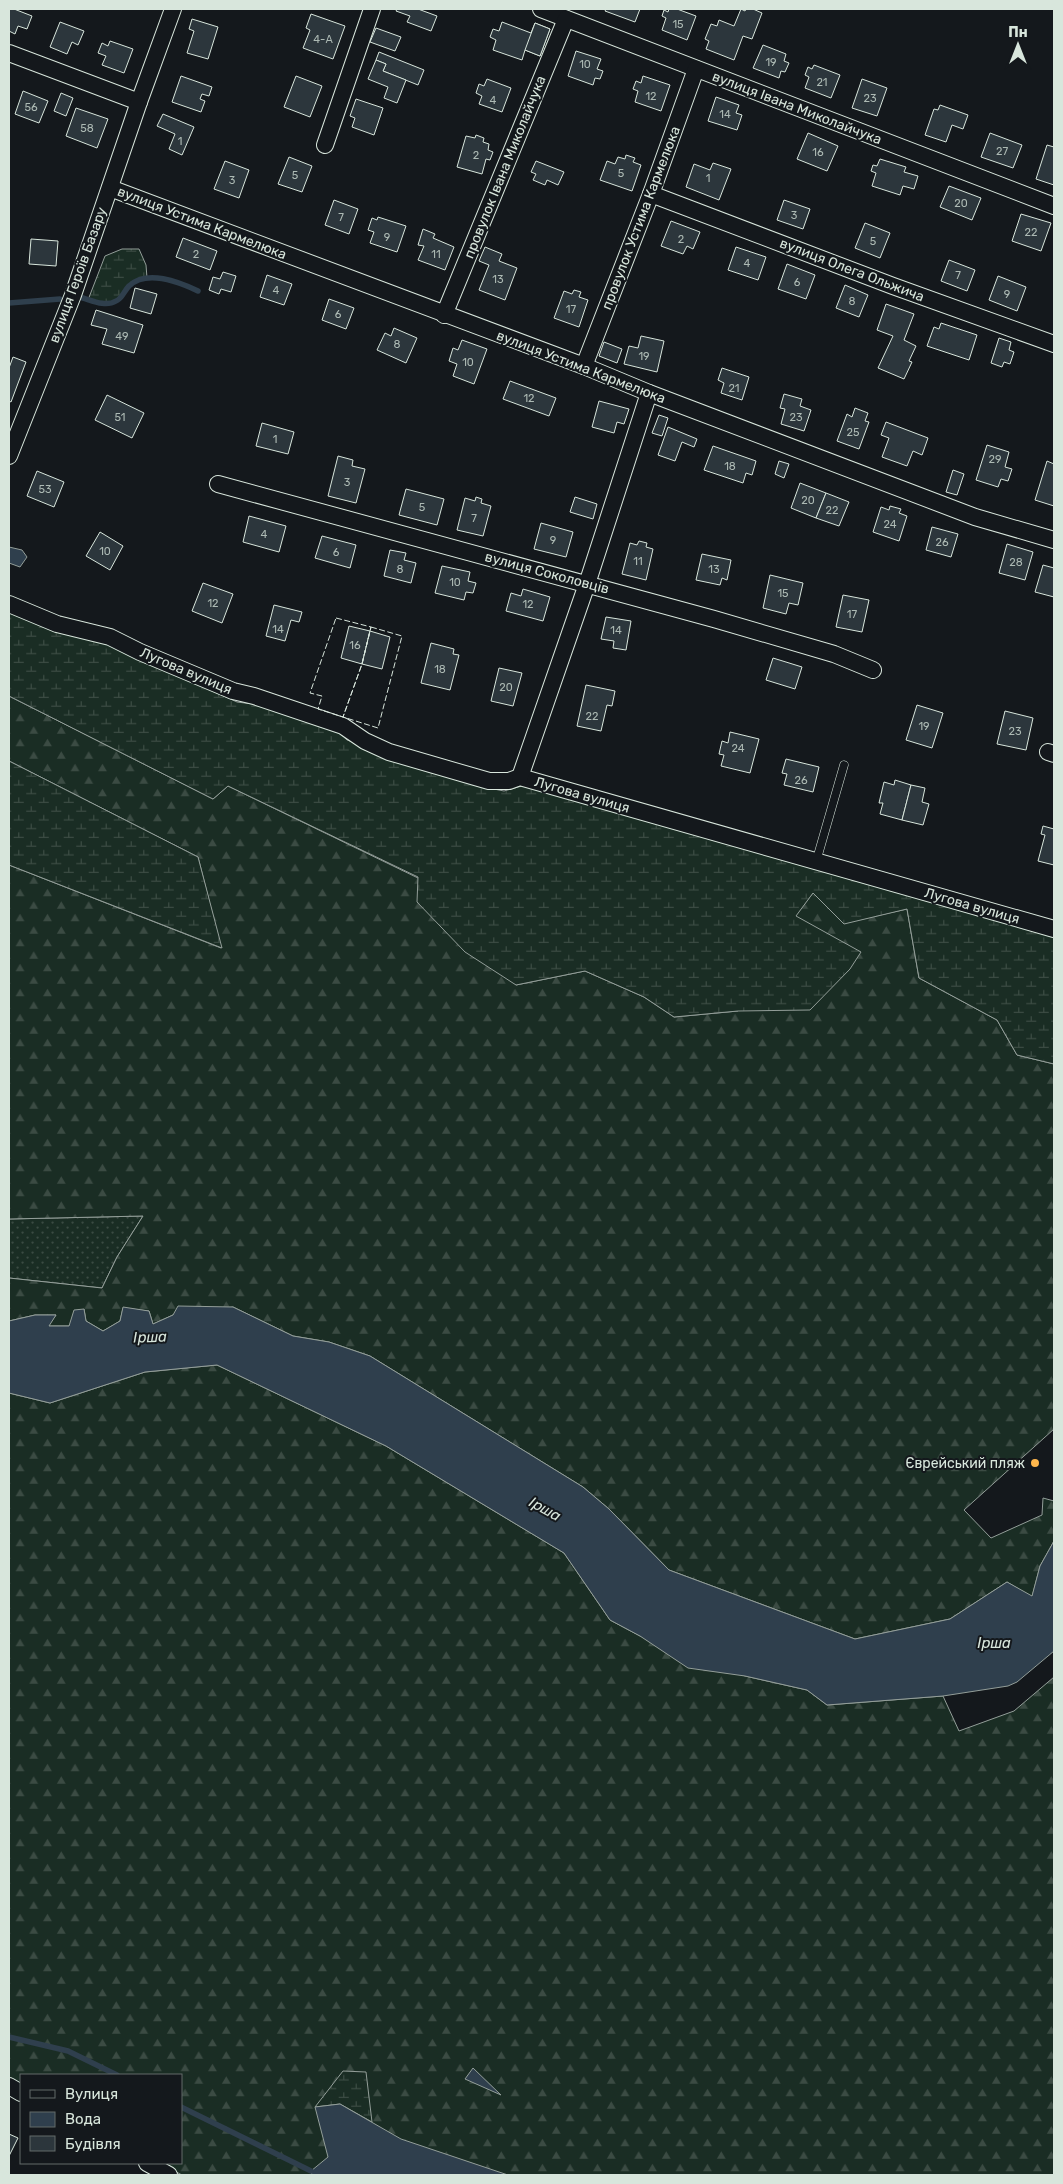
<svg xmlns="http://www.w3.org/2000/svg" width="1063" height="2184" viewBox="0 0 1063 2184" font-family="Rubik,sans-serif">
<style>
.grass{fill:url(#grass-dots);stroke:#939e99}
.forest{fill:url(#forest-firs);stroke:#939e99}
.wetland{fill:url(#wetland-marsh);stroke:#939e99}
.water{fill:#2f3f4d;stroke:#939e99}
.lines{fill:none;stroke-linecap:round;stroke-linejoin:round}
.stream{stroke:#2f3f4d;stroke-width:5.5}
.building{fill:#2c363c;stroke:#d8e6dc}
.lane-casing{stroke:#d8e6dc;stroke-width:9}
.street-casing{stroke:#d8e6dc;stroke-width:18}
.lane{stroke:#14181c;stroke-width:8}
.street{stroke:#14181c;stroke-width:16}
.fence{stroke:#d8e6dc;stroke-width:1;stroke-dasharray:6 2.5;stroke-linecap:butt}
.poi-dot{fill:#ffb74d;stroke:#14181c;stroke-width:2}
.labels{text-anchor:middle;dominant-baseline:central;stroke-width:4;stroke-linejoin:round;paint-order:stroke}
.number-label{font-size:11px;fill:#adbab4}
.street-label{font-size:14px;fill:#d8e6dc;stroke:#14181c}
.poi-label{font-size:14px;fill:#d8e6dc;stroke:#14181c;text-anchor:end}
.water-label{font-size:15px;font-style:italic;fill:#d8e6dc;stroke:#14181c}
</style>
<defs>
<pattern id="grass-dots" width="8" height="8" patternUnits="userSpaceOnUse" patternTransform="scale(1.25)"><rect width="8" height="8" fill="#1a2d24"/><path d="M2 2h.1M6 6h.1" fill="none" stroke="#3b4b43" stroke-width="1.8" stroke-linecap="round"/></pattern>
<pattern id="forest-firs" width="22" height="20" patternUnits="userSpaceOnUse" patternTransform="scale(1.25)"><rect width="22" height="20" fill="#1a2d24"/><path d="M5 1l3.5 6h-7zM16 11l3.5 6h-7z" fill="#3b4b43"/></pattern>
<pattern id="wetland-marsh" width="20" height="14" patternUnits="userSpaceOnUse" patternTransform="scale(1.25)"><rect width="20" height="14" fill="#1a2d24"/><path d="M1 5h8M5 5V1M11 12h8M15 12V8" fill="none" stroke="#3b4b43"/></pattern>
</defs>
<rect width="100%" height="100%" fill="#14181c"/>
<polygon class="grass" points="143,1216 117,1257 102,1288 9,1278 9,1219"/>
<g class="forest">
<polygon points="9,696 213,799 228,786 418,878 516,985 585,971 644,997 674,1017 738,1011 795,916 813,893 844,923 907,909 919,978 997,1020 1017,1055 1054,1064 1054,1429 964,1510 991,1538 1042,1515 1043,1498 1054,1501 1054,1541 1040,1566 1032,1597 1007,1582 950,1619 855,1639 669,1570 609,1509 583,1487 370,1356 329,1342 293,1336 233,1307 173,1315 153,1324 149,1311 123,1308 120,1321 103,1331 86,1321 84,1309 69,1326 48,1326 56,1315 35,1315 9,1321 9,1278 102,1288 117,1257 143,1216 9,1219 9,865 221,948 198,857 9,761"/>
<polygon points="217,1365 386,1446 564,1553 610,1620 640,1636 745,1676 807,1690 827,1705 943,1696 959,1731 1014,1711 1054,1677 1054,2175 182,2175 159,2163 181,2163 181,2075 21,2075 21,2089 9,2082 9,1393 50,1403 145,1372"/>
</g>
<g class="wetland">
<polygon points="122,249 139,249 146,265 147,278 130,285 117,301 105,304 88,300 105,256"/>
<polygon points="9,607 103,641 237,702 284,708 334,728 347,740 462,777 473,785 504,791 536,782 1054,936 1054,1064 1017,1055 997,1020 919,978 907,909 844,924 813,893 796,916 861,952 850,969 810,1010 738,1011 674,1017 644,997 585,971 516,985 465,952 417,902 418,877 228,786 213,799 9,696"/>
<polygon points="9,761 198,857 222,948 9,865"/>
<polygon points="343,2071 366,2072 372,2122 340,2104 315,2107"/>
</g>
<g class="water">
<polygon points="9,547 22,550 27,557 20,567 9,563"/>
<polygon points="178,1306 233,1307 293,1336 329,1342 370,1356 583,1487 609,1509 669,1570 855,1639 950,1619 1007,1582 1032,1596 1040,1566 1054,1541 1054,1651 1017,1682 1008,1686 943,1696 827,1705 807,1690 745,1676 688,1668 640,1636 610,1620 564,1553 386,1446 217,1365 145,1372 50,1403 9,1393 9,1321 35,1315 56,1315 49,1326 69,1326 74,1310 84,1309 86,1321 103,1331 120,1321 123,1307 149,1311 153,1324 173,1315"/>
<polygon points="473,2068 501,2095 465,2079"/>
<polygon points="340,2104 401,2139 508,2175 312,2175 311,2171 328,2157 315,2107"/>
</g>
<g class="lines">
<g class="stream">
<path d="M83,298C93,301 106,307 116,301C122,299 124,291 129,286C147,269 179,282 198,291"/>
<polyline points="9,303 60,299"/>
<polyline points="9,2037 68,2051 117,2075"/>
<polyline points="181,2107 311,2171"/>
</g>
</g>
<g class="building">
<polygon points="9,9 14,9 32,16 27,29 18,26 15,34 9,31"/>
<polygon points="397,9 418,9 437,16 431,31 407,22 410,16 396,11"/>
<polygon points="606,9 640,9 635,22 605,11"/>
<polygon points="669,9 677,9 696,16 687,40 662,30 666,18 662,16 664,10 668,12"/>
<polygon points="741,9 745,11 746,9 753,9 762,13 752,39 743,36 734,60 706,49 709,41 705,39 711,24 717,26 719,20 734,26"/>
<polygon points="311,14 345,26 333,59 303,48 310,30 306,28"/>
<polygon points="192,19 218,27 208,59 187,53 194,31 189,29"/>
<polygon points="60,22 84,31 78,45 72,42 67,54 50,47"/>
<polygon points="502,22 531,33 535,23 550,29 540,56 525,50 522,60 493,50 496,40 490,37 493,29 499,31"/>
<polygon points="535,23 550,29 540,56 525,50"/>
<polygon points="376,28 401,37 395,51 370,42"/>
<polygon points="110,41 133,49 124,73 102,65 106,56 98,53 102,43 108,46"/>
<polygon points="763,45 786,54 784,61 789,63 785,72 781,71 779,78 753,68"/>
<polygon points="576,51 601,59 597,69 603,71 600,79 595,78 593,85 568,76"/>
<polygon points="379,52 424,70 418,85 383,71 386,64 376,60"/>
<polygon points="376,60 386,64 383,71 406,80 397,103 384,98 388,87 368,79"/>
<polygon points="814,65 840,75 831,98 805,88 809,77 805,75 808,67 812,69"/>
<polygon points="181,76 212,87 209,96 202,94 200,99 205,101 201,112 172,102"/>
<polygon points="296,76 322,86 310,117 284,107"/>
<polygon points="643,76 670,85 661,111 635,102 638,91 633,89 636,81 641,83"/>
<polygon points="487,79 511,88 502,112 479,104 482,96 476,93 479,84 484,86"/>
<polygon points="862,79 887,88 877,116 852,108"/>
<polygon points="23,91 48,101 39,123 15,114"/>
<polygon points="61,93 73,98 66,116 54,111"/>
<polygon points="716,97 739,105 736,113 742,115 737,130 708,121"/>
<polygon points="356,99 383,108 374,135 352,127 355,118 350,116"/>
<polygon points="940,105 968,115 963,129 952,125 946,142 925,135 934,109 938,110"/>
<polygon points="76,108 108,119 97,148 66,136"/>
<polygon points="163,114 194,127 182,155 169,149 175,134 157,126"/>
<polygon points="808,133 838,146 827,171 797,159"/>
<polygon points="990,133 1022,145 1013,168 981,157"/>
<polygon points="476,135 484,138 483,142 489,144 488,150 493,152 490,160 486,159 482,174 457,167 466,136 475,138"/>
<polygon points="1047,145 1054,147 1054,185 1036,179"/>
<polygon points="626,155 635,158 633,162 641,165 632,191 600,180 607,161 615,164 618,157 625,159"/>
<polygon points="289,157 312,166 302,192 278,184"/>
<polygon points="880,159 906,167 904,172 918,176 914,189 903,186 900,195 872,186 876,173 871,171 873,165 877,166"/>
<polygon points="225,161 249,170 239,198 214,189"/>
<polygon points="536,161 564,172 558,185 547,180 545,185 533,180 536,174 531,172"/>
<polygon points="713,163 731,169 719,200 686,187 694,164 710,170"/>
<polygon points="949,186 981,198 972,220 940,207"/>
<polygon points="334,200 358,209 349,234 325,225"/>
<polygon points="784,200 810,209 803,229 777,220"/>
<polygon points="1021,214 1051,223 1041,251 1012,241"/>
<polygon points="378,217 406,226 397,252 370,243 374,232 368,230 372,218 377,220"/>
<polygon points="671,221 700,232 693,249 687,246 683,254 661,246"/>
<polygon points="865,223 890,233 880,258 855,248"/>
<polygon points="423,229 435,234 433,238 454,247 445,270 418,260 424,246 418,245"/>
<polygon points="183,238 217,251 210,270 176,257"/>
<polygon points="31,239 58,241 56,266 29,264"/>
<polygon points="485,247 502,254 499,261 517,268 505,300 479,290 489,265 479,261"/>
<polygon points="736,247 766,257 758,280 728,270"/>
<polygon points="949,260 975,270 967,291 941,281"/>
<polygon points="787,264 815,275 806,299 778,289"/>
<polygon points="223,272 236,276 231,292 221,289 219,294 209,290 213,277 220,279"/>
<polygon points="267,275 292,284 284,305 260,297"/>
<polygon points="998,276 1026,287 1017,311 989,300"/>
<polygon points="845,285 868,295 859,317 836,308"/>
<polygon points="135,288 157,294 151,314 130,308"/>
<polygon points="574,290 581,292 579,297 588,300 579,327 554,318 564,291 572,294"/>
<polygon points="329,299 354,308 346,329 322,320"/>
<polygon points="886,304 914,314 904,340 916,346 909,361 912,362 904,379 878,368 893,336 877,330"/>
<polygon points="96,310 143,325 134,353 102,344 107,329 91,325"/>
<polygon points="941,323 977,335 969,360 927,346 934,327 939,329"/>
<polygon points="394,328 417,338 406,363 377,350 385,333 391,336"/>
<polygon points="641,336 664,341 657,372 624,364 629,346 638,348"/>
<polygon points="999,338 1011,342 1009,350 1014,352 1010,364 1004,362 1002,367 991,363"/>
<polygon points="462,340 487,349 474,384 453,376 457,364 449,361 453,348 458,350"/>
<polygon points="604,342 622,349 617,363 599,356"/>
<polygon points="13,357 26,362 11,402 9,401 9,368"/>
<polygon points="722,368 749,377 742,400 721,393 724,383 718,380"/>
<polygon points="510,381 556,398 549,416 503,399"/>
<polygon points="784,394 802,399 800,406 811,410 804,431 781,424 785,409 780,408"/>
<polygon points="107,395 144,413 132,438 95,420"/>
<polygon points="599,401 629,409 624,424 617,422 614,433 592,427"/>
<polygon points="855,408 868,413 865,421 869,422 859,449 837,441 847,414 852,417"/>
<polygon points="659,415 668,418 662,436 652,433"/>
<polygon points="886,422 928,438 922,455 913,451 907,466 882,457 889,438 881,435"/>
<polygon points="262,423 294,432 288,454 256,446"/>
<polygon points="668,427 697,439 694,447 682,442 675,461 658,455"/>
<polygon points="987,445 1009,452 1005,467 1012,469 1008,481 1001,479 998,487 976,480"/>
<polygon points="713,446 756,461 752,475 746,473 743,483 704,470"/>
<polygon points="338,456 353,460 352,466 365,469 356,503 328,496"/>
<polygon points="779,461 789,464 784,478 775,474"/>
<polygon points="1047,461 1054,464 1054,506 1035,500"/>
<polygon points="953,470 964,474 957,495 946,492"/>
<polygon points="37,471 64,482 54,507 27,496"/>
<polygon points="800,483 826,493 816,518 791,508"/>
<polygon points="406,489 444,499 437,525 399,515"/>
<polygon points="826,493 849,502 839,526 816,518"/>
<polygon points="476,497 482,499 481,503 491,506 483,536 457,530 465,498 475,501"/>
<polygon points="575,497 597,504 593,519 570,512"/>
<polygon points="890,506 901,509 899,513 907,516 899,541 873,532 881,507 889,510"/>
<polygon points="249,516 286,526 279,552 243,542"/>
<polygon points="541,523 573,532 566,557 534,549"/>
<polygon points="932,527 958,534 951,557 926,550"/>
<polygon points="100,532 123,546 110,570 86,556"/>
<polygon points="322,536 356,545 350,568 315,558"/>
<polygon points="639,541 647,543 646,547 653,549 646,580 622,574 630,543 637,545"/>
<polygon points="1007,544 1033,552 1025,580 999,573"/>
<polygon points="390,550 406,553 404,560 416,563 411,583 384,576"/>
<polygon points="702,554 731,560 727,580 722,578 720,585 696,580"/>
<polygon points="1043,565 1054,568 1054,597 1035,592"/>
<polygon points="442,566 470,572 468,581 476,583 473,593 466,592 464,600 435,593"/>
<polygon points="770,575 803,583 798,605 789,603 786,614 763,608"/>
<polygon points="203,583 233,594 222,623 192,611"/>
<polygon points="523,589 550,597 543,621 506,611 511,593 521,596"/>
<polygon points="843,595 869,600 862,632 836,627"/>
<polygon points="274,605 302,612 299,622 291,620 285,641 266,636"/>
<polygon points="606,617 631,621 626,650 613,648 614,641 601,639"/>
<polygon points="349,626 370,631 362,664 341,658"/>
<polygon points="370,631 390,637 382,669 362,664"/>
<polygon points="431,643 454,649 453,654 459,655 450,690 421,683"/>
<polygon points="773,658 802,667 795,689 766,680"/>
<polygon points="499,668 522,673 513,706 491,701"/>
<polygon points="586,685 615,691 612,706 607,705 601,731 577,726"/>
<polygon points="917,705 943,713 932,748 906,740"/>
<polygon points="1005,711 1033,718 1026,750 997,744"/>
<polygon points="730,732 759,739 750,773 721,766 724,755 719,754 722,741 728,743"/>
<polygon points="786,759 819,767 813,792 784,785 787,774 782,773"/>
<polygon points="895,780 911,785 902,820 880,814 883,803 879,803 884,782 894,785"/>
<polygon points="911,785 925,788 922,802 929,804 923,825 902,820"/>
<polygon points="1043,826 1054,829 1054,865 1038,861 1045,835 1041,834"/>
<polygon points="9,2134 18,2138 9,2156"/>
</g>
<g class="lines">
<g class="lane-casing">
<polyline id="lane" points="816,862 844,765"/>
</g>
<g class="street-casing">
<g id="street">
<polyline points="541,9 1054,206"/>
<polyline points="9,53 139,102"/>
<polyline points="325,145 372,9"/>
<polyline points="110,188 584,366 649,393 975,517 1054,540"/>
<polyline points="651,194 893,286 1054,344"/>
<polyline points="444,315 566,19"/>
<polyline points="584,366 651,194 696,69"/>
<polyline points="9,456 73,295 139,102 173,9"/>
<polyline points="218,484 714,619 834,654 873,670"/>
<polyline points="9,604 57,624 110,637 140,652 233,691 254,696 343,726 365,741 389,752 489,781 509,781 520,777 1054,929"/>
<polyline points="1048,752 1054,754"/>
<polyline points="520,777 587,584 649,393"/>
<polyline points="9,2086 21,2093"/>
<polyline points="147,2163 169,2175"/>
</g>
</g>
<use href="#lane" class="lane"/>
<use href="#street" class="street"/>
<g class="fence">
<polygon points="336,618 371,627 362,664 343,717 318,709 322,696 310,693"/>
<polygon points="371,627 402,636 378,728 343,717 362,664"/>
</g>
</g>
<circle class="poi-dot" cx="1035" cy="1463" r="5"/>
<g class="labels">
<g class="number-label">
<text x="678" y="24">15</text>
<text x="323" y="39">4-А</text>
<text x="771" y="62">19</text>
<text x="585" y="64">10</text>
<text x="822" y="82">21</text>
<text x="651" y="96">12</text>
<text x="870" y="98">23</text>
<text x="493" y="100">4</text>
<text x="31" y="107">56</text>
<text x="725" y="114">14</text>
<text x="87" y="128">58</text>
<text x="180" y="141">1</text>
<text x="1002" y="151">27</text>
<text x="818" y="152">16</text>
<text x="476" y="155">2</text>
<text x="621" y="173">5</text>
<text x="295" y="175">5</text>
<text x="708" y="178">1</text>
<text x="232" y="180">3</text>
<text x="961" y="203">20</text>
<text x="794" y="215">3</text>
<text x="341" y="217">7</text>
<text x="1031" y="232">22</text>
<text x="387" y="237">9</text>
<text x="681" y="239">2</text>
<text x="873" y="241">5</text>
<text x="196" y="254">2</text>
<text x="436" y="254">11</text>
<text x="747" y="263">4</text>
<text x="958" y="275">7</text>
<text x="498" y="279">13</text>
<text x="797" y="282">6</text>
<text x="276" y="290">4</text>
<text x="1007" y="294">9</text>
<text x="852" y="301">8</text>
<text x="571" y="309">17</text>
<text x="338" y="314">6</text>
<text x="122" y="336">49</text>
<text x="397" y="344">8</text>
<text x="644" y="356">19</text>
<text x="468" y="362">10</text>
<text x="734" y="388">21</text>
<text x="529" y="398">12</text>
<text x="120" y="417">51</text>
<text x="796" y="417">23</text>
<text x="853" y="432">25</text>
<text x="275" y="439">1</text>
<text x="995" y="459">29</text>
<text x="730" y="466">18</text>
<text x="347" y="482">3</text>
<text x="45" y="489">53</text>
<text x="808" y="500">20</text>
<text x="422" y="507">5</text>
<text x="832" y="510">22</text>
<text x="474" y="518">7</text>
<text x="890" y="524">24</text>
<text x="264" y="534">4</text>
<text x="553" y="540">9</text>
<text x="942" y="542">26</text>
<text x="105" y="551">10</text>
<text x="336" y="552">6</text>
<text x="638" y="561">11</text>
<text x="1016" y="562">28</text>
<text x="400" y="569">8</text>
<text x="714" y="569">13</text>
<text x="455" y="582">10</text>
<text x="783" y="593">15</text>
<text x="213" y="603">12</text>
<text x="528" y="604">12</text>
<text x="852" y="614">17</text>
<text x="278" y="629">14</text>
<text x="616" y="630">14</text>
<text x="355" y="645">16</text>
<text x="440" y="669">18</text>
<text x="506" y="687">20</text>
<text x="592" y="716">22</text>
<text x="924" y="726">19</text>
<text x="1015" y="731">23</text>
<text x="738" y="748">24</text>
<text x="801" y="780">26</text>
</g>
<g class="street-label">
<text transform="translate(797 108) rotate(21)">вулиця Івана Миколайчука</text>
<text transform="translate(505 167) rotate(-68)">провулок Івана Миколайчука</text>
<text transform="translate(641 218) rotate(-69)">провулок Устима Кармелюка</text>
<text transform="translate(202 223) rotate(21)">вулиця Устима Кармелюка</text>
<text transform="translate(852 270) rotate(21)">вулиця Олега Ольжича</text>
<text transform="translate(78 275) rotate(-70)">вулиця Героїв Базару</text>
<text transform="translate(581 367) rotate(21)">вулиця Устима Кармелюка</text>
<text transform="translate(547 573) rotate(15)">вулиця Соколовців</text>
<text transform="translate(186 671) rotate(23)">Лугова вулиця</text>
<text transform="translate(582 795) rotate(16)">Лугова вулиця</text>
<text transform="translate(972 906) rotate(16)">Лугова вулиця</text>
</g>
<g class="poi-label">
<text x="1025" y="1463">Єврейський пляж</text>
</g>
<g class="water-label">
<text transform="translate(150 1337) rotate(-2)">Ірша</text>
<text transform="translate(545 1509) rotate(29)">Ірша</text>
<text x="994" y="1643">Ірша</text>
</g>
</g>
<rect width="1063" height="2184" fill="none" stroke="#d8e6dc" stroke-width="20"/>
<rect x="20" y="2074" width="162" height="90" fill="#14181c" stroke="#626a69"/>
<rect x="30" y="2090" width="25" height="8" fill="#14181c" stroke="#626a69"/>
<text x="65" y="2099" font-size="15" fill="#d8e6dc">Вулиця</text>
<rect x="30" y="2112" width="25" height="15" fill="#2f3f4d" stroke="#626a69"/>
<text x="65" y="2124" font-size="15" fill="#d8e6dc">Вода</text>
<rect x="30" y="2136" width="25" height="15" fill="#2c363c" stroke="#626a69"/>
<text x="65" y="2149" font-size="15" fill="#d8e6dc">Будівля</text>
<g transform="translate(1018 45)" stroke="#14181c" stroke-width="4" paint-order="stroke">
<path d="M0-4L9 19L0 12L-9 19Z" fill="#d8e6dc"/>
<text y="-8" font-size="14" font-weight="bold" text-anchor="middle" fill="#d8e6dc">Пн</text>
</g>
</svg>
